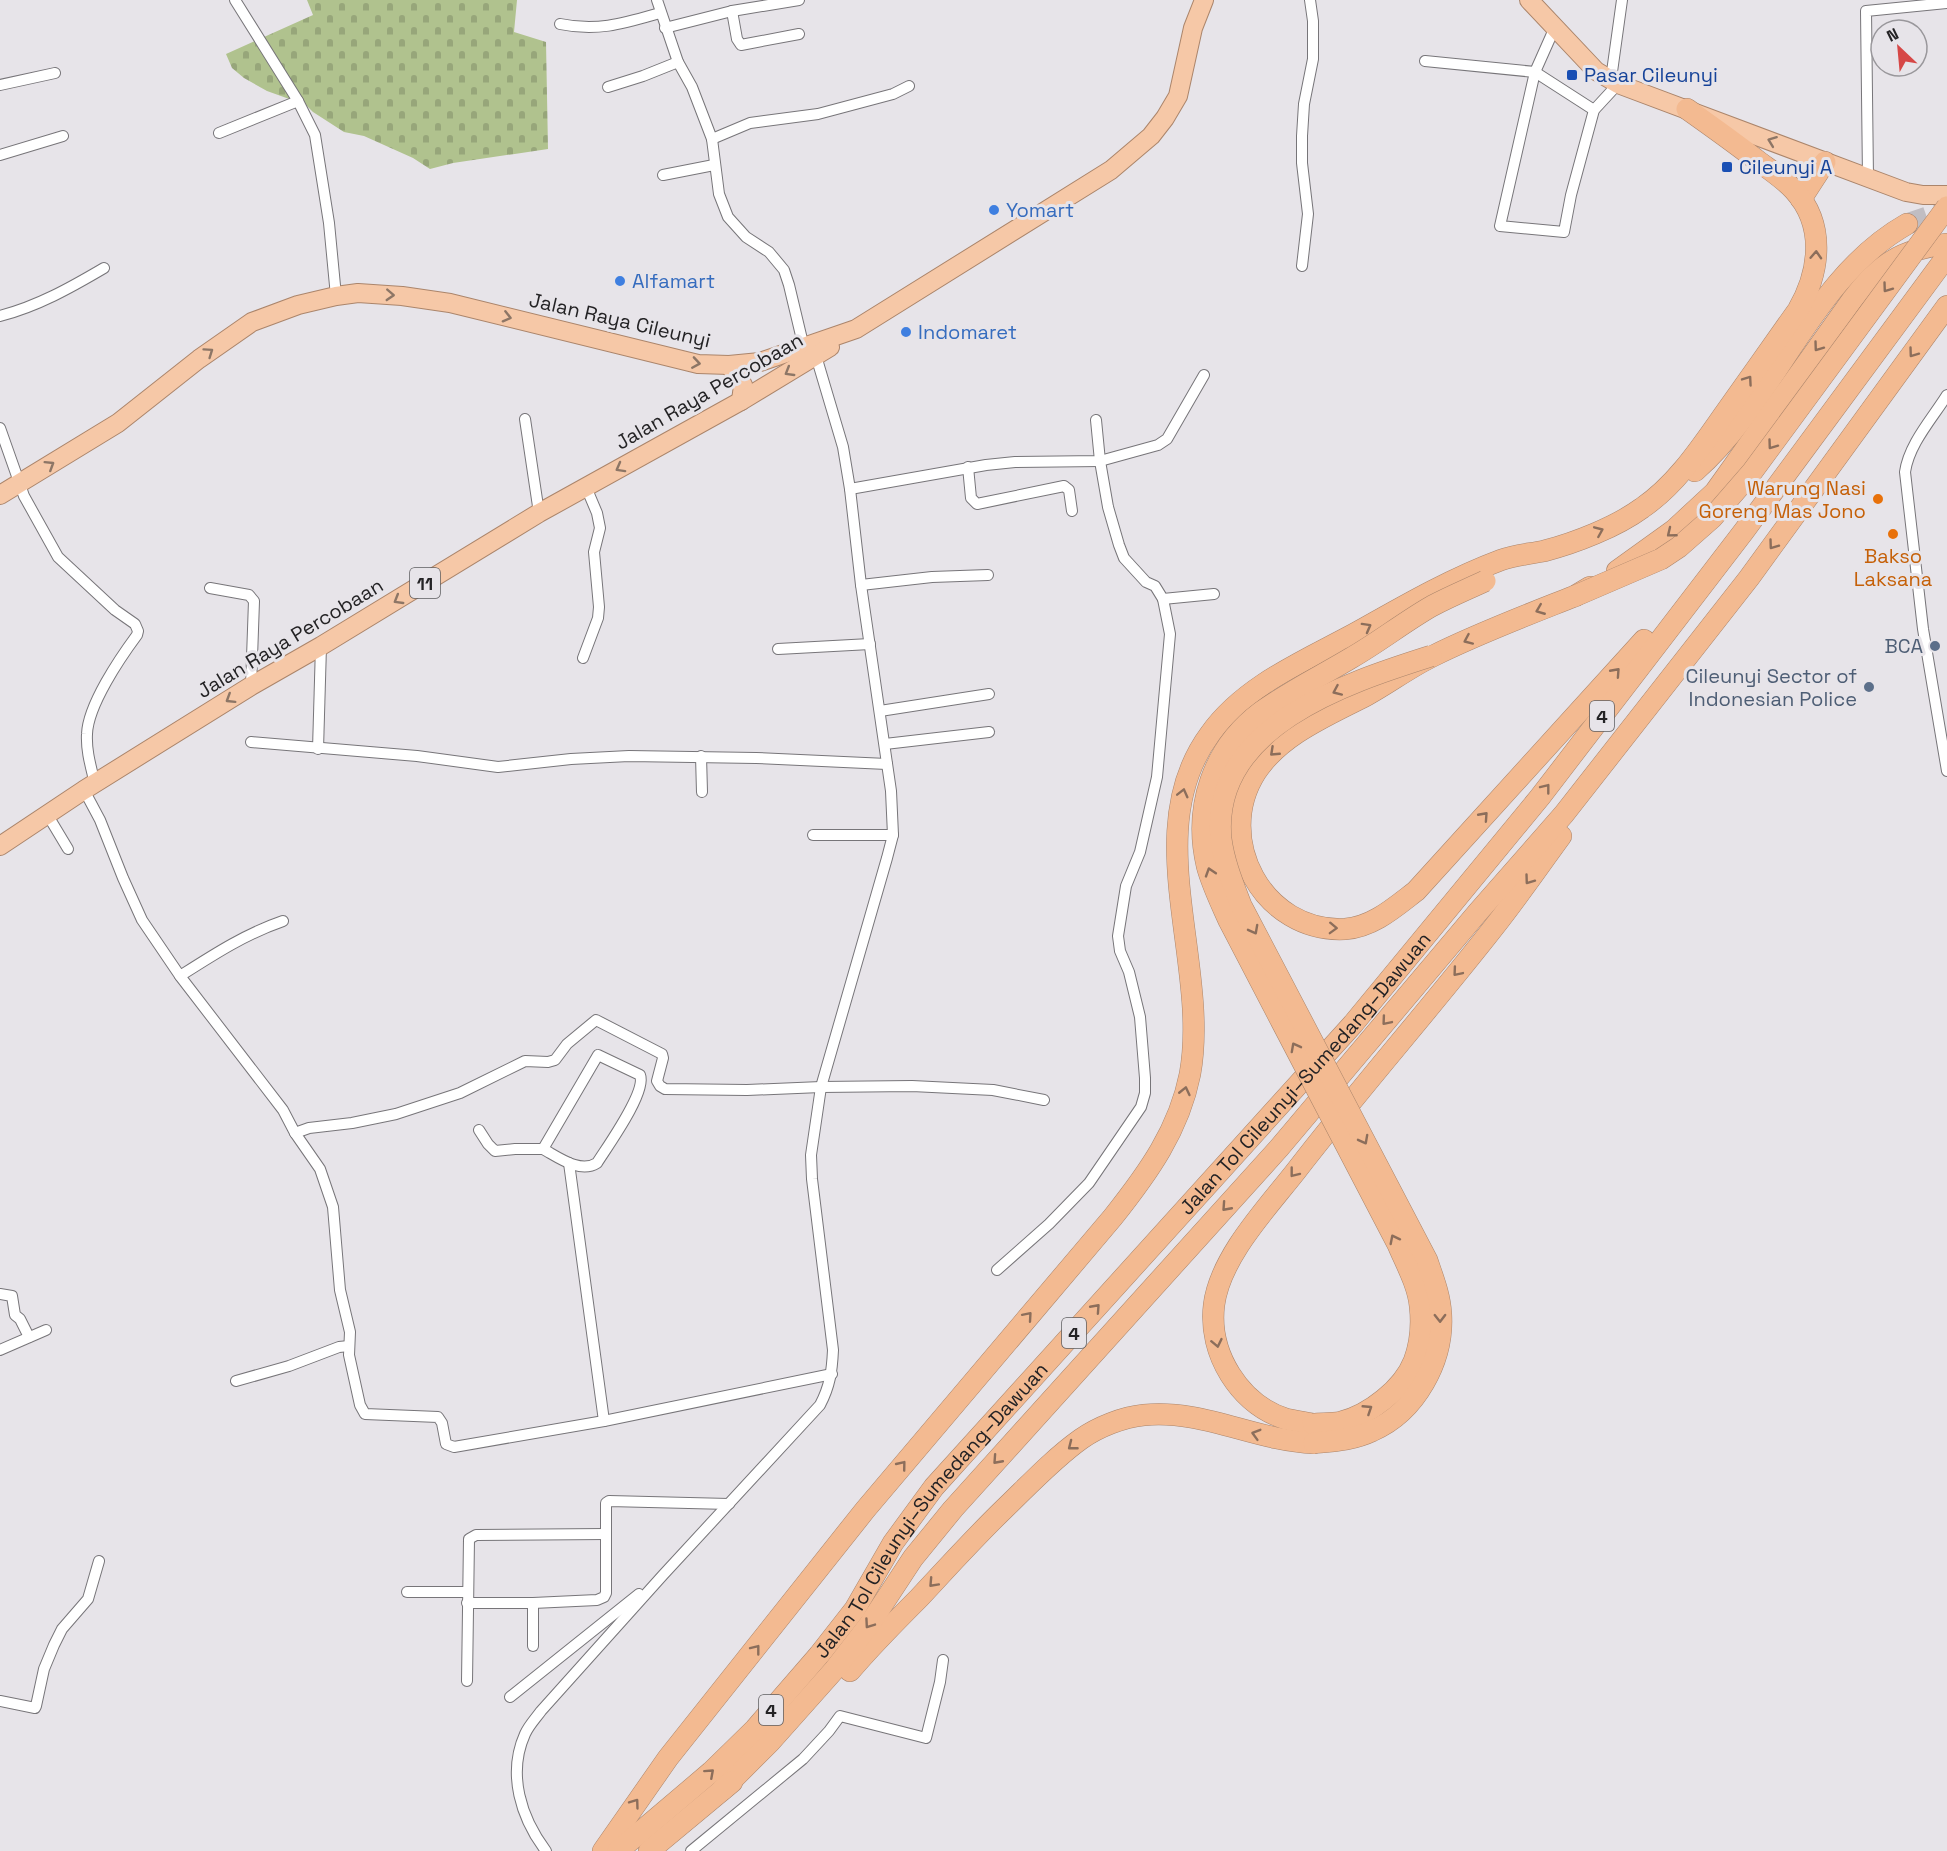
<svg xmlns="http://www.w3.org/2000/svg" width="1947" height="1851" viewBox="0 0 1947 1851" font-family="'Space Grotesk',sans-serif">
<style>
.cemetery{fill:url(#cemetery-stones)}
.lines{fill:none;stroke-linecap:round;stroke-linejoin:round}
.motorway-tunnel{stroke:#c0bdc2;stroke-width:21;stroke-dasharray:21 10;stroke-linecap:butt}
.minor-casing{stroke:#777579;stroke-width:12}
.trunk-casing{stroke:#ab856b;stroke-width:20}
.motorway-casing{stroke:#ab856b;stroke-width:22}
.minor{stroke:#fff;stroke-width:10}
.trunk{stroke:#f6c8a7;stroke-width:18}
.motorway{stroke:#f3ba91;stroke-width:21}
.motorway-bridge-casing{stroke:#ab856b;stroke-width:22;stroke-linecap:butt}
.motorway-bridge{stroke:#f3ba91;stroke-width:21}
.oneway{stroke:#8d7666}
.oneway2{stroke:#8c6e5b}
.transit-dot{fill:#1a4fb4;stroke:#e7e4e9;stroke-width:2}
.shop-dot{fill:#3f7fe0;stroke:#e7e4e9;stroke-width:2}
.food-dot{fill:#e8710a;stroke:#e7e4e9;stroke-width:2}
.service-dot{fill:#5c6f8a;stroke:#e7e4e9;stroke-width:2}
.labels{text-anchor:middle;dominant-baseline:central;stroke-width:6;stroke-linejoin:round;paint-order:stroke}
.shield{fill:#e7e4e9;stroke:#5e5d60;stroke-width:1.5}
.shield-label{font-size:18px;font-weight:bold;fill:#242325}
.transit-label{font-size:20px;fill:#164399;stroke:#e7e4e9;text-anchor:start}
.shop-label{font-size:20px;fill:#366cbe;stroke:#e7e4e9;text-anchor:start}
.street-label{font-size:20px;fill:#242325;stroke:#e7e4e9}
.food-label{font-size:20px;fill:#c56008;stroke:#e7e4e9;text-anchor:end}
.service-label{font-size:20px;fill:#4e5e75;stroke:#e7e4e9;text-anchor:end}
</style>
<defs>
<pattern id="cemetery-stones" width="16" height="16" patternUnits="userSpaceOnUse" patternTransform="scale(1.5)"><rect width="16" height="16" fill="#b0c28e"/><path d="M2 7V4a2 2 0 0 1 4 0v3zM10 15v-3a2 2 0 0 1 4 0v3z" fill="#97a67a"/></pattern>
</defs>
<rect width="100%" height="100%" fill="#e7e4e9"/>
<polygon class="cemetery" points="307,0 517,0 514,32 546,42 548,149 453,163 430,169 413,158 364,136 344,132 313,112 306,105 267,91 244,78 232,68 226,54 313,15"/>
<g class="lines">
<polyline class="motorway-tunnel" points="1907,224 1947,210"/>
<g class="minor-casing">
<g id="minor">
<polyline points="235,0 298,101 315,135 329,223 336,296"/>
<polyline points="657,0 678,62 692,87 712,139 719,194 728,217 746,237 769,252 784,270 789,285 804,348"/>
<polyline points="732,11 737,39 741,45 799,34"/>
<path d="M560,24C598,32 625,23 660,13"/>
<polyline points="1555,27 1535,72 1500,226 1564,232 1571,195 1594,110 1618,84"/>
<polyline points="665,28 732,11 799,0"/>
<polyline points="1425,61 1535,72 1594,110"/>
<polyline points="1611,79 1622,0"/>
<polyline points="0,85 55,73"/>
<polyline points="608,87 643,76 678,62"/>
<polyline points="219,133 298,101"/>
<polyline points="712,139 750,123 818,114 893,94 909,86"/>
<polyline points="0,155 63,136"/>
<polyline points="663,175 714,165"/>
<polyline points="1868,178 1866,11 1947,3"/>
<polyline points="1302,266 1308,214 1302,163 1302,136 1304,104 1313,59 1313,21 1310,0"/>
<path d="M0,316C38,306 70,288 104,268"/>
<path d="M1947,395C1932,419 1909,444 1905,472L1923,629L1947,771"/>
<polyline points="525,419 539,513"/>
<polyline points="1096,420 1100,461 1108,507 1119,545 1124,558 1146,582 1155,586 1163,599 1214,594"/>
<path d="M0,428L24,496L58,557L115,610L135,624L138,631L137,635C120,658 88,705 87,734C86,751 91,767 95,784"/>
<polyline points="968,467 971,498 977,504 1064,486 1069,490 1072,511"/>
<polyline points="850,489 986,465 1015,462 1100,461 1158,445 1167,439 1204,375"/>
<polyline points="861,585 932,577 988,575"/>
<polyline points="210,588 249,595 254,601 251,686"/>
<polyline points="778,649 870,644"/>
<polyline points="583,658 598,618 599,607 594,552 600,528 597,513 586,487"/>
<polyline points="880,711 989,694"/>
<polyline points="251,742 417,756 498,767 571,759 629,756 756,758 887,764"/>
<polyline points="885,744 989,732"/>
<polyline points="318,749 321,646"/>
<polyline points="701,756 702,792"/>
<path d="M84,790L100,820L123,878L142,920L180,976C213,955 245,934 283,921"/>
<polyline points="47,814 68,849"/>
<polyline points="813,835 893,835"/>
<polyline points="180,976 283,1110 295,1133 320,1169 333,1207 340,1290 350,1332 349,1355 360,1405 365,1414 438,1417 442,1423 446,1444 454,1447 604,1421 832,1374"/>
<path d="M598,1055L640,1075C647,1092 607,1147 597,1163C580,1174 558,1157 543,1149Z"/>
<polyline points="479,1130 488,1144 495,1151 515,1149 543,1149"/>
<polyline points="295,1133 309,1128 352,1123 396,1114 460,1093 525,1061 548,1062 555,1060 567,1044 596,1020 662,1054 663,1058 657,1081 660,1086 665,1089 747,1090 821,1087 912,1086 993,1090 1044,1100"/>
<polyline points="569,1163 604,1421"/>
<polyline points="997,1270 1049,1224 1089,1183 1141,1107 1145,1093 1145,1078 1140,1017 1129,972 1120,951 1118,936 1126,886 1140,852 1157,777 1170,634 1163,599"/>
<polyline points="0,1294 12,1296 15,1315 20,1319 29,1337"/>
<polyline points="0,1350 46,1330"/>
<polyline points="236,1381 289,1366 339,1347 349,1346"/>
<polyline points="407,1592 468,1592"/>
<polyline points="467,1603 533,1603 597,1600 604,1597 606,1593 606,1503 609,1501 729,1504"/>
<polyline points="533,1646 533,1603"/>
<polyline points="467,1681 469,1539 476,1535 606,1534"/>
<polyline points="510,1697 639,1594"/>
<polyline points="0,1701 35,1708 36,1706 44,1669 54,1645 62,1629 88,1599 99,1561"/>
<path d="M546,1851C521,1818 507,1774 525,1734C529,1725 536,1718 541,1711L663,1575L820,1405C830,1386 832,1371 833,1350L812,1179L811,1155L821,1087L887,858L893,835L891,791L861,585L850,489L843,447L816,356"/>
<polyline points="691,1851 803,1759 829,1731 840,1716 926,1738 940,1682 943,1660"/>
</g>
</g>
<g class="trunk-casing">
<g id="trunk">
<polyline points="1529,0 1596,71 1618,84 1906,192 1923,195 1947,195"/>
<polyline points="729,365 743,385 741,401"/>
<polyline points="0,495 118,423 199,359 252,322 298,305 336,296 358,293 402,296 450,303 698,364 729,365 760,362 856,329 1111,170 1151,136 1165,118 1178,96 1193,28 1204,0"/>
<polyline points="0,846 84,790 251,686 321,646 539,513 741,401 830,347"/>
</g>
</g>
<g class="motorway-casing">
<g id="motorway">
<polyline points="1801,199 1825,162"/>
<path d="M1695,471C1777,399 1810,279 1907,224"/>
<path d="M1617,571L1674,530L1715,492L1852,300C1879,264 1902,249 1947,244"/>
<path d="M1590,587L1575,596C1527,615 1479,633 1433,656C1410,667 1389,683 1367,695C1329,715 1281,734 1256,772C1213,839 1263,933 1345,929C1373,927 1395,907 1416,891L1644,640"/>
<path d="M1313,1424C1304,1422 1295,1421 1286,1419C1239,1404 1208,1353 1214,1305C1220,1257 1267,1208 1296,1171C1360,1088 1429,1010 1494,927C1517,898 1539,866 1561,836"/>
<path d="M850,1671C872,1645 895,1622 919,1598C947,1568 974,1538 1004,1509C1029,1485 1053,1459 1081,1439C1098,1427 1123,1417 1144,1415C1203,1409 1256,1441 1314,1443"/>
<polyline points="722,1790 770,1742 835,1669 869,1625 913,1558 953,1509 1279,1148 1478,912 1564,814 1749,578 1947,306"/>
<path d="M603,1851L668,1758L865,1510L1113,1217C1148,1173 1179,1130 1190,1074C1210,964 1138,831 1210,734C1244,686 1304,661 1354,634C1402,607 1450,579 1501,560C1515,555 1529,554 1544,551C1575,543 1616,527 1642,508C1677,484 1701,447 1725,413C1749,379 1774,344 1798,310C1820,272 1826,225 1794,190C1784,179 1770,170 1758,161C1735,143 1711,126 1687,109"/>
<path id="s1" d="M618,1851L711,1772L755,1729L819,1655L855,1609L893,1543L934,1487L1353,1024L1540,797L1744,531L1947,256"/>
<polyline points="649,1851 732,1782"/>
</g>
</g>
<use href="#minor" class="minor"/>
<use href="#trunk" class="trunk"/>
<use href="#motorway" class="motorway"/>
<g class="motorway-bridge-casing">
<g id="motorway-bridge">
<polyline points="1575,596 1661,559 1679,547 1712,518 1752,472 1947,207"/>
<path d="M1313,1424C1322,1423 1332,1424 1341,1422C1369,1415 1403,1389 1414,1361C1420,1345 1422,1324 1420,1306C1418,1285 1406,1264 1398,1245L1229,921C1221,903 1212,885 1207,866C1193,807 1213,748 1261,712C1290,691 1321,676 1351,658C1379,642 1404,622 1432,606C1449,597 1468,589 1485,581"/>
<path d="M1314,1443C1334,1441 1353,1440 1372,1431C1416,1412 1444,1360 1441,1314C1440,1295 1433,1278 1427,1260L1241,905C1233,884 1224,862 1221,839C1210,727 1346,683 1431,656"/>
</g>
</g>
<use href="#motorway-bridge" class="motorway-bridge"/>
</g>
<defs><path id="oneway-chevron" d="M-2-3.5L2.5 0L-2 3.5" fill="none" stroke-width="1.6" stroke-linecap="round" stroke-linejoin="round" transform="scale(1.5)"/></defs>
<g class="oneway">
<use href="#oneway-chevron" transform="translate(1772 141) rotate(-159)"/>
<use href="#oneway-chevron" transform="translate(390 295) rotate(3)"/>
<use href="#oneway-chevron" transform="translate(507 317) rotate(14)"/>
<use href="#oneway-chevron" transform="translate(209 352) rotate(-35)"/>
<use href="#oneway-chevron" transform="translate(696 363) rotate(9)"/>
<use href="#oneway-chevron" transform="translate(789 372) rotate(149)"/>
<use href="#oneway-chevron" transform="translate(50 465) rotate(-32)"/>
<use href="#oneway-chevron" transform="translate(620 468) rotate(151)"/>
<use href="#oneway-chevron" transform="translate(398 600) rotate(149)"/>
<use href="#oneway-chevron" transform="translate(230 699) rotate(148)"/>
</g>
<g class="oneway2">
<use href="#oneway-chevron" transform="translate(1816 255) rotate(-87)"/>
<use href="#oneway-chevron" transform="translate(1887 288) rotate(126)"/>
<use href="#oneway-chevron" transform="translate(1818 347) rotate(126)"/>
<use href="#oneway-chevron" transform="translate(1913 353) rotate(126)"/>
<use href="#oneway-chevron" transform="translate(1748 380) rotate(-55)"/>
<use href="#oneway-chevron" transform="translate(1772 445) rotate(126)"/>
<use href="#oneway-chevron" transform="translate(1599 531) rotate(-23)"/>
<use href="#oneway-chevron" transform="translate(1671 533) rotate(141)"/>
<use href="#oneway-chevron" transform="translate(1773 545) rotate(126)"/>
<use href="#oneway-chevron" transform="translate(1540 610) rotate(158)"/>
<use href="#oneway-chevron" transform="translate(1367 627) rotate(-29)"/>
<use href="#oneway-chevron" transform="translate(1468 640) rotate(156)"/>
<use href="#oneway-chevron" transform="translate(1616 672) rotate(-48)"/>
<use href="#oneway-chevron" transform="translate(1337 691) rotate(156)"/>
<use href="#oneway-chevron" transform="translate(1274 752) rotate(137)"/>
<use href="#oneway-chevron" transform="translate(1546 788) rotate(-52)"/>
<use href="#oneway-chevron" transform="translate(1183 793) rotate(-76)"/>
<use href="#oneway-chevron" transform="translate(1484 816) rotate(-48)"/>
<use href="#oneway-chevron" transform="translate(1210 872) rotate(-108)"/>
<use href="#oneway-chevron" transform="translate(1529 880) rotate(126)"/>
<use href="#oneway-chevron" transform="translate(1333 928) rotate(2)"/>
<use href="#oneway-chevron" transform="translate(1254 930) rotate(62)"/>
<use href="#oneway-chevron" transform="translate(1457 972) rotate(130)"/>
<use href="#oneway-chevron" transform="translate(1386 1021) rotate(130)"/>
<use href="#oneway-chevron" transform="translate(1295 1047) rotate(-118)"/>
<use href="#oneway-chevron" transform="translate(1185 1091) rotate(-77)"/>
<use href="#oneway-chevron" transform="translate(1364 1140) rotate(62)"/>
<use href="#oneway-chevron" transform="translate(1294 1173) rotate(128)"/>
<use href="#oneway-chevron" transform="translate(1226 1207) rotate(132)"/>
<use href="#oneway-chevron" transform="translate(1394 1239) rotate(-117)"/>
<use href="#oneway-chevron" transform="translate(1096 1308) rotate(-48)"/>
<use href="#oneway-chevron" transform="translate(1028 1316) rotate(-49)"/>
<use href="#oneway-chevron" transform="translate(1440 1318) rotate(89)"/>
<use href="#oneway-chevron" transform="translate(1217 1343) rotate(78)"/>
<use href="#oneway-chevron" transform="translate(1368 1409) rotate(-33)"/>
<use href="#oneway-chevron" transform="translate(1256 1434) rotate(-164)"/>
<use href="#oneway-chevron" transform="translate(1072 1446) rotate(142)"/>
<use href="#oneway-chevron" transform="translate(997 1460) rotate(132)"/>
<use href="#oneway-chevron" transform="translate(902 1465) rotate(-51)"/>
<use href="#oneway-chevron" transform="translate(933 1583) rotate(133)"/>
<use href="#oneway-chevron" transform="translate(869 1624) rotate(125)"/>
<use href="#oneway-chevron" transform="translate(756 1649) rotate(-52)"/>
<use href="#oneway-chevron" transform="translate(710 1773) rotate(-42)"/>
<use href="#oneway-chevron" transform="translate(635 1803) rotate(-54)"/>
</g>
<g class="transit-dot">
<rect x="1566" y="69" width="12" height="12" rx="3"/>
<rect x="1721" y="161" width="12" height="12" rx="3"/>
</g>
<g class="shop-dot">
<circle cx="994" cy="210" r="6"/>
<circle cx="620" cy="281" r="6"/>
<circle cx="906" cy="332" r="6"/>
</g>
<g class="food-dot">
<circle cx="1878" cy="499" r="6"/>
<circle cx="1893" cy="534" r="6"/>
</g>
<g class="service-dot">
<circle cx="1935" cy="646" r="6"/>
<circle cx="1869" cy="687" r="6"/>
</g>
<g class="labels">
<g class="shield">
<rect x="410" y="568" width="30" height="30" rx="4.5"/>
<rect x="1590" y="701" width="24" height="30" rx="4.5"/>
<rect x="1062" y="1318" width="24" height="30" rx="4.5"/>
<rect x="759" y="1695" width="24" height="30" rx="4.5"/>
</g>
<g class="shield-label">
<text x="425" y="583">11</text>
<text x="1602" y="716">4</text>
<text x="1074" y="1333">4</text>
<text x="771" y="1710">4</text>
</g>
<g class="transit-label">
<text x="1584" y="75">Pasar Cileunyi</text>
<text x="1739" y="167">Cileunyi A</text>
</g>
<g class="shop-label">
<text x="1006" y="210">Yomart</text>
<text x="632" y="281">Alfamart</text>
<text x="918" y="332">Indomaret</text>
</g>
<g class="street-label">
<text transform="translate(620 320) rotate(13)">Jalan Raya Cileunyi</text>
<text transform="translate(709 391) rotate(-30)">Jalan Raya Percobaan</text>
<text transform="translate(290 638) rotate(-31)">Jalan Raya Percobaan</text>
<text stroke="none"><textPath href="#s1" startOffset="1041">Jalan Tol Cileunyi–Sumedang–Dawuan</textPath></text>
<text stroke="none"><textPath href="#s1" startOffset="465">Jalan Tol Cileunyi–Sumedang–Dawuan</textPath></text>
</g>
<g class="food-label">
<text x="1866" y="488">Warung Nasi<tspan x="1866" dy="23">Goreng Mas Jono</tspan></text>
<text x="1893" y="556" text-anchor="middle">Bakso<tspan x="1893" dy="23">Laksana</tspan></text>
</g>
<g class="service-label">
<text x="1923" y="646">BCA</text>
<text x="1857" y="676">Cileunyi Sector of<tspan x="1857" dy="23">Indonesian Police</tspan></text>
</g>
</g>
<g transform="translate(1899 48) rotate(334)"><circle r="28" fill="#e7e4e9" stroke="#99979b" stroke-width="1.5"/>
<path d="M0-4.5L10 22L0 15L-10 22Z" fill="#d64746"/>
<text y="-9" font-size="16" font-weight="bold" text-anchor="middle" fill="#242325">N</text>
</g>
</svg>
